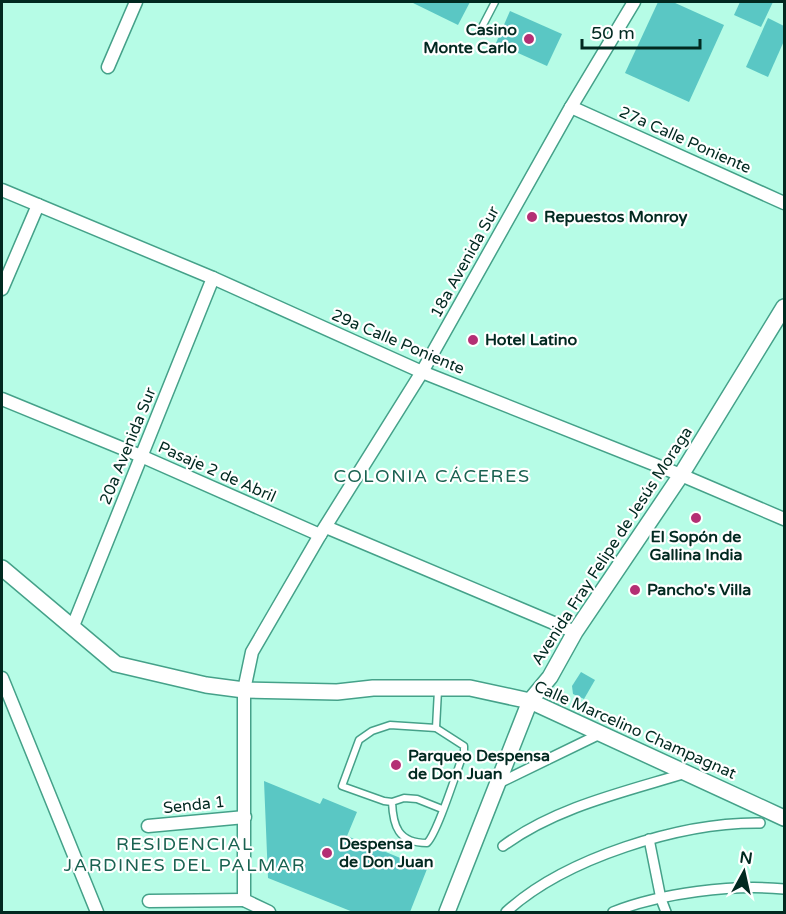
<svg xmlns="http://www.w3.org/2000/svg" width="786" height="914" viewBox="0 0 786 914" font-family="'Varela Round',sans-serif">
<style>
.building{fill:#5ac7c4}
.lines{fill:none;stroke-linecap:round;stroke-linejoin:round}
.service-casing{stroke:#45a189;stroke-width:9}
.pedestrian-casing{stroke:#45a189;stroke-width:12}
.minor-casing{stroke:#45a189;stroke-width:15}
.tertiary-casing{stroke:#45a189;stroke-width:18}
.service{stroke:#fff;stroke-width:6}
.pedestrian{stroke:#fff;stroke-width:9}
.minor{stroke:#fff;stroke-width:12}
.tertiary{stroke:#fff;stroke-width:15}
.poi-dot{fill:#b42f74;stroke:#fff;stroke-width:2}
.labels{text-anchor:middle;dominant-baseline:central;stroke-width:4.5;stroke-linejoin:round;paint-order:stroke}
.poi-label{font-size:16px;font-weight:bold;fill:#012920;stroke:#fff;text-anchor:start}
.street-label{font-size:16px;fill:#012920;stroke:#fff}
.neighbourhood-label{font-size:18px;letter-spacing:1.5px;fill:#196251;stroke:#fff}
</style>
<rect width="100%" height="100%" fill="#b6fce6"/>
<g class="building">
<polygon points="411,2 470,2 458,25"/>
<polygon points="658,2 673,2 724,25 689,102 625,73"/>
<polygon points="740,2 773,2 761,27 734,15"/>
<polygon points="510,11 562,34 547,66 496,43"/>
<polygon points="768,18 784,26 784,41 768,77 746,67"/>
<polygon points="581,672 595,680 584,699 573,694 572,686"/>
<polygon points="264,781 320,804 323,798 357,812 347,836 427,869 410,912 353,912 268,878"/>
</g>
<g class="lines">
<g class="service-casing">
<g id="service">
<polyline points="483,25 495,2"/>
<polyline points="436,728 438,690"/>
<path d="M392,802C393,826 398,843 427,843C438,832 457,770 464,752V746L436,728L390,725L372,731L359,740L342,786L384,801L392,802L404,798L417,799L442,809"/>
</g>
</g>
<g class="pedestrian-casing">
<g id="pedestrian">
<polyline points="499,783 602,733"/>
<polyline points="649,839 661,899 666,912"/>
<path d="M503,846C556,807 624,792 686,773"/>
<path d="M506,912C565,858 681,822 760,823"/>
<path d="M613,912C661,893 733,884 784,889"/>
</g>
</g>
<g class="minor-casing">
<g id="minor">
<polyline points="108,67 136,2"/>
<polyline points="571,107 784,203"/>
<polyline points="2,190 213,278 422,372 681,475 784,519"/>
<polyline points="2,289 38,205"/>
<polyline points="2,399 141,456 320,535"/>
<polyline points="326,527 575,632"/>
<polyline points="73,626 213,278"/>
<polyline points="2,678 97,912"/>
<polyline points="148,826 245,817"/>
<polyline points="149,901 244,900"/>
<polyline points="269,912 244,900 244,690 252,652 320,535 422,372 571,107 634,2"/>
</g>
</g>
<g class="tertiary-casing">
<g id="tertiary">
<polyline points="2,568 116,664 206,685 244,690 337,692 373,688 470,688 530,701 784,818"/>
<polyline points="447,912 530,701 550,677 575,632 681,475 784,307"/>
</g>
</g>
<use href="#service" class="service"/>
<use href="#pedestrian" class="pedestrian"/>
<use href="#minor" class="minor"/>
<use href="#tertiary" class="tertiary"/>
</g>
<g class="poi-dot">
<circle cx="529" cy="39" r="6"/>
<circle cx="532" cy="217" r="6"/>
<circle cx="473" cy="340" r="6"/>
<circle cx="696" cy="518" r="6"/>
<circle cx="635" cy="590" r="6"/>
<circle cx="396" cy="765" r="6"/>
<circle cx="327" cy="853" r="6"/>
</g>
<g class="labels">
<g class="poi-label">
<text x="517" y="30" text-anchor="end">Casino<tspan x="517" dy="18">Monte Carlo</tspan></text>
<text x="544" y="217">Repuestos Monroy</text>
<text x="485" y="340">Hotel Latino</text>
<text x="696" y="537" text-anchor="middle">El Sopón de<tspan x="696" dy="18">Gallina India</tspan></text>
<text x="647" y="590">Pancho's Villa</text>
<text x="408" y="756">Parqueo Despensa<tspan x="408" dy="18">de Don Juan</tspan></text>
<text x="339" y="844">Despensa<tspan x="339" dy="18">de Don Juan</tspan></text>
</g>
<g class="street-label">
<text transform="translate(685 140) rotate(24)">27a Calle Poniente</text>
<text transform="translate(465 262) rotate(-61)">18a Avenida Sur</text>
<text transform="translate(398 342) rotate(23)">29a Calle Poniente</text>
<text transform="translate(128 446) rotate(-68)">20a Avenida Sur</text>
<text transform="translate(217 472) rotate(24)">Pasaje 2 de Abril</text>
<text transform="translate(612 546) rotate(-57)">Avenida Fray Felipe de Jesús Moraga</text>
<text transform="translate(635 730) rotate(24)">Calle Marcelino Champagnat</text>
<text transform="translate(194 805) rotate(-6)">Senda 1</text>
</g>
<g class="neighbourhood-label">
<text x="432" y="476">COLONIA CÁCERES</text>
<text x="185" y="844">RESIDENCIAL<tspan x="185" dy="21">JARDINES DEL PALMAR</tspan></text>
</g>
</g>
<rect width="786" height="914" fill="none" stroke="#012920" stroke-width="6"/>
<g transform="translate(744 872) rotate(8)" stroke="#ffffff" stroke-width="4.5" paint-order="stroke">
<path d="M0-4.5L10 22L0 15L-10 22Z" fill="#012920"/>
<text y="-9" font-size="16" font-weight="bold" text-anchor="middle" fill="#012920">N</text>
</g>
<path d="M582 39v9h118v-9" fill="none" stroke="#012920" stroke-width="3"/>
<text x="591" y="39" font-size="18" fill="#012920" stroke="#ffffff" stroke-width="4.5" paint-order="stroke">50 m</text>
</svg>
